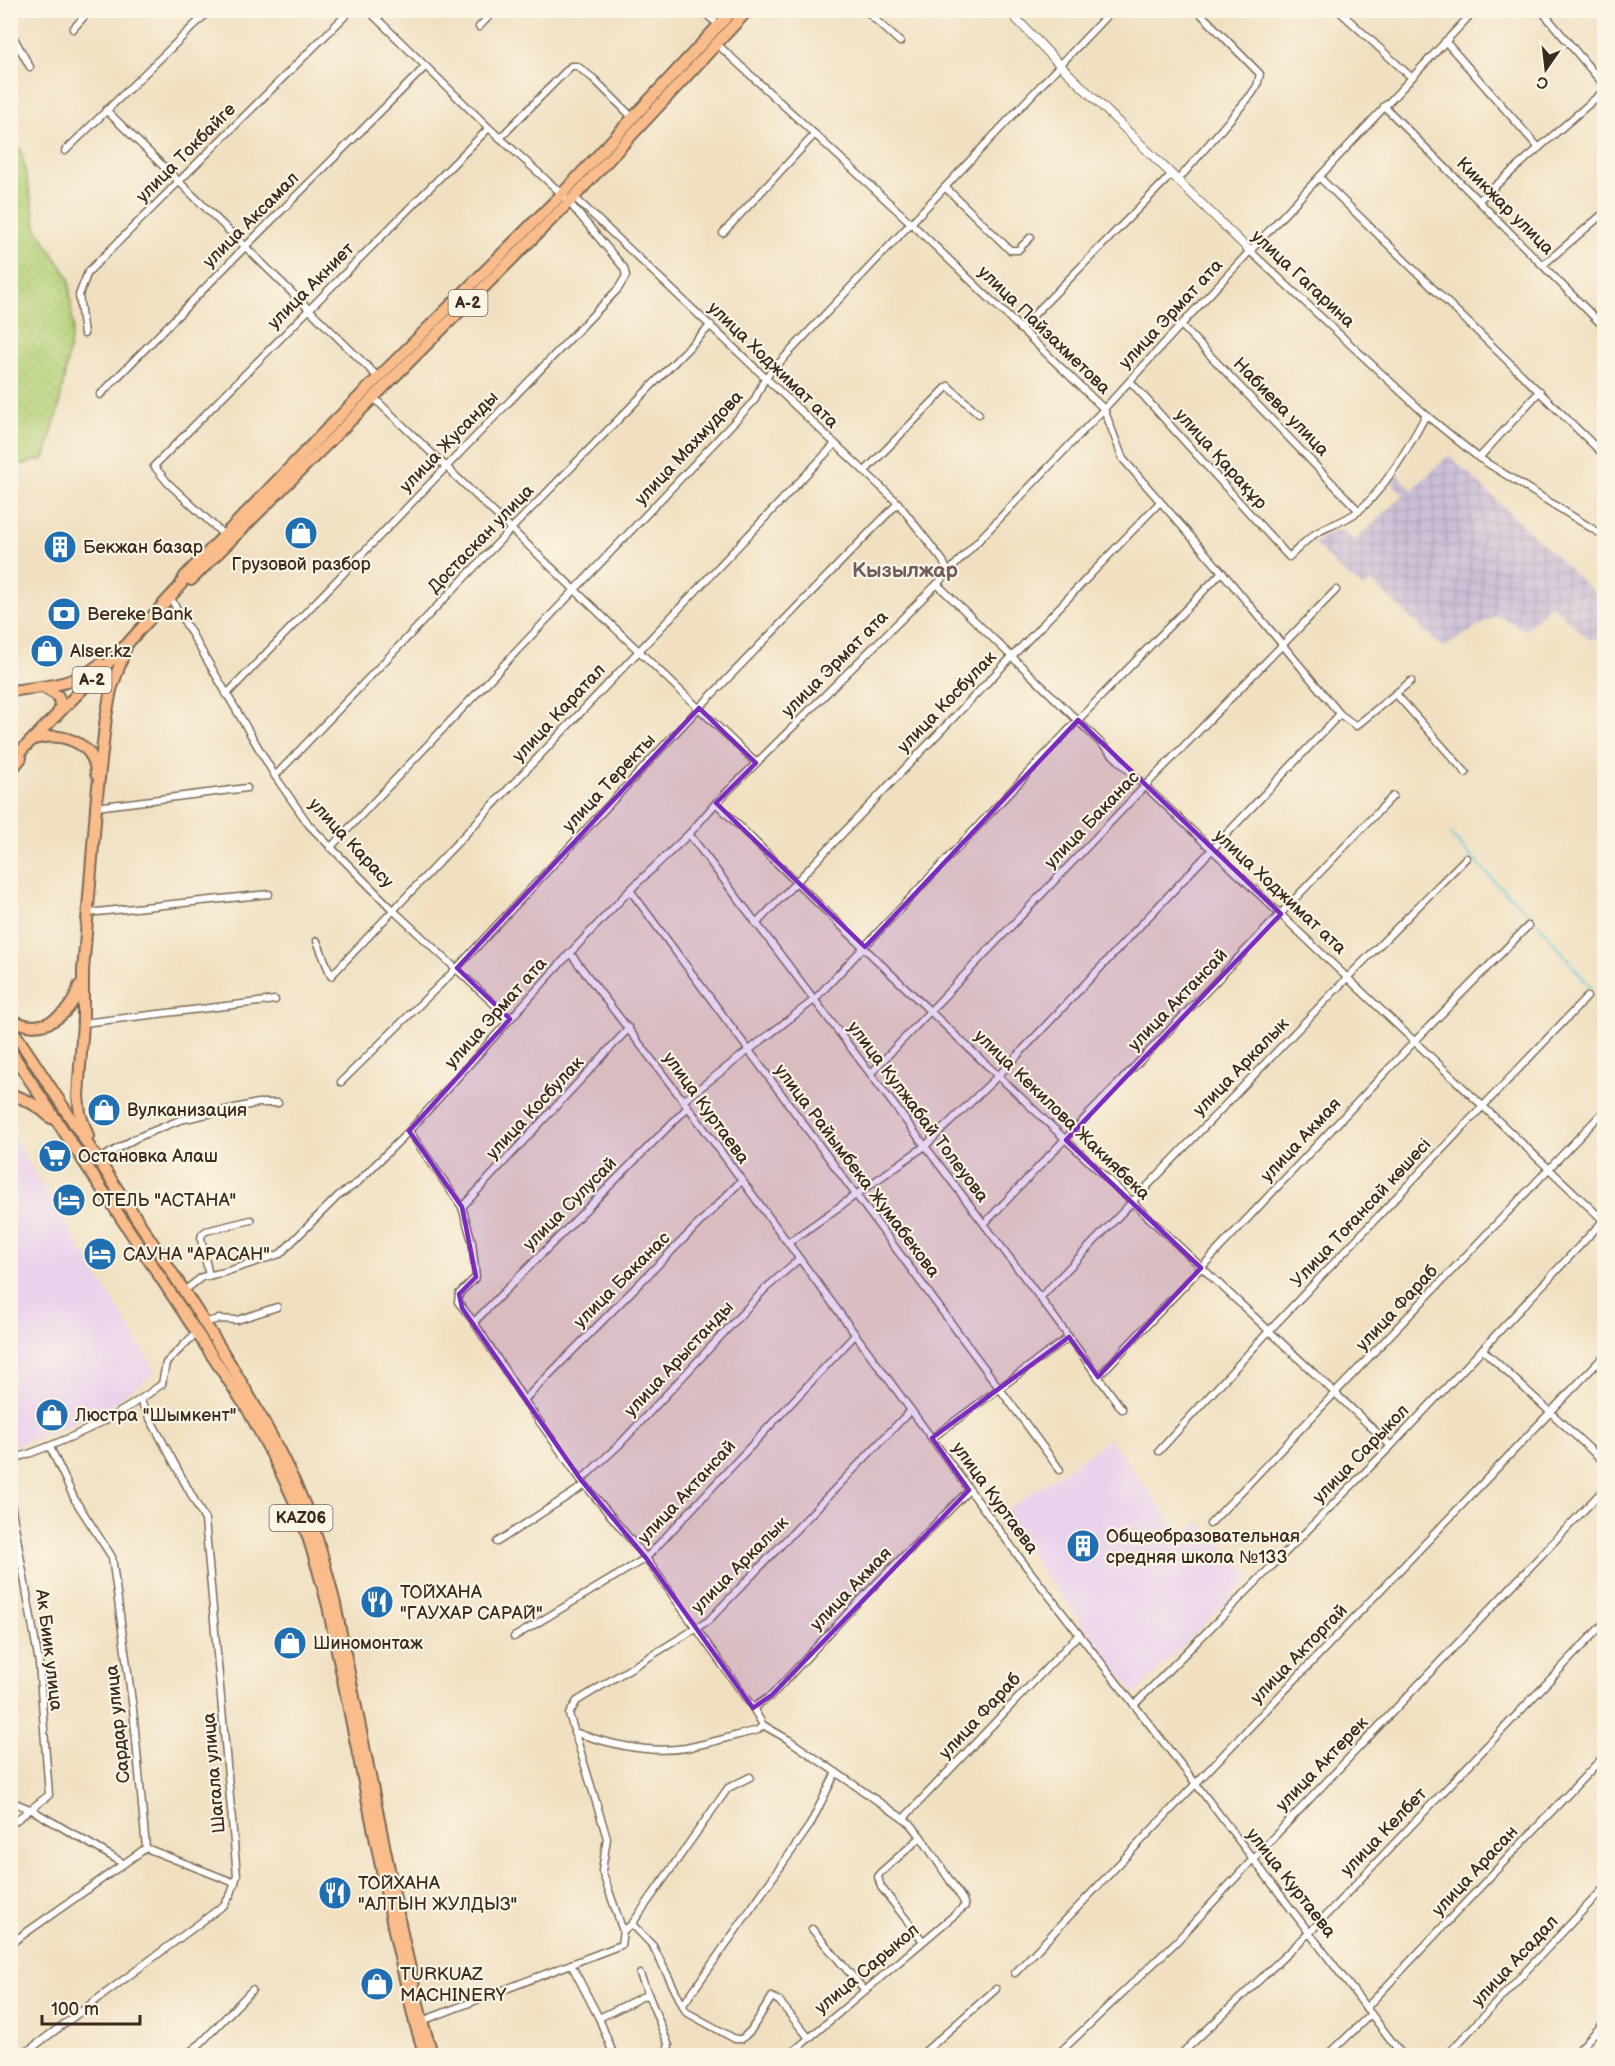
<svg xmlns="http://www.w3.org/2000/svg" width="1615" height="2066" viewBox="0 0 1615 2066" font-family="'Balsamiq Sans',sans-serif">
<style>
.built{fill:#ead1ec}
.industrial{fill:url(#industrial-grid)}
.grass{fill:url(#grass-dots);stroke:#777d4a;stroke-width:1.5}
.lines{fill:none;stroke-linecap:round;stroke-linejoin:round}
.stream{stroke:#5fc7db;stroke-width:2}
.minor-casing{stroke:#7a6a57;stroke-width:9}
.tertiary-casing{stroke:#7a6a57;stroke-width:10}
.trunk-casing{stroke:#7a6a57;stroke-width:14}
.minor{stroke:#fff;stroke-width:6}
.tertiary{stroke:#fff;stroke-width:8}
.trunk{stroke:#fabc8b;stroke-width:10}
.marked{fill:#7b2cbf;fill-opacity:0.2;stroke:#7b2cbf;stroke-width:4.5;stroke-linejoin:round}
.labels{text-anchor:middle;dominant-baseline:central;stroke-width:4.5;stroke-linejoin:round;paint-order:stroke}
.shield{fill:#fcf5e5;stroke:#75675a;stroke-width:1.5}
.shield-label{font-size:16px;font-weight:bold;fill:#3b2a1e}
.street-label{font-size:18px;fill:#3b2a1e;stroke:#fcf5e5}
.poi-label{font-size:18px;fill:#3b2a1e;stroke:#fcf5e5;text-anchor:start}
.quarter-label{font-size:21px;font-weight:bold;fill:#705b61;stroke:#fcf5e5}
</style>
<defs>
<pattern id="industrial-grid" width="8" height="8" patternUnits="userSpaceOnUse" patternTransform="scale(1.5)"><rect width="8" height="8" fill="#cabfd6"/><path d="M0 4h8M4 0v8" fill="none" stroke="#aea4b7"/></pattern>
<pattern id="grass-dots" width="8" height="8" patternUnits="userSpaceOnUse" patternTransform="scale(1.5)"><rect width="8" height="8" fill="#b3d077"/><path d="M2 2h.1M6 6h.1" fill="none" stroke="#9bb366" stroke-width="1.8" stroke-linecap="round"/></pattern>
</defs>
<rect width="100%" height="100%" fill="#fcf5e5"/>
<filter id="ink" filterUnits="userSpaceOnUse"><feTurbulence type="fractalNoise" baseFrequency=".0167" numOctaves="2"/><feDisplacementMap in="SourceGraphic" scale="12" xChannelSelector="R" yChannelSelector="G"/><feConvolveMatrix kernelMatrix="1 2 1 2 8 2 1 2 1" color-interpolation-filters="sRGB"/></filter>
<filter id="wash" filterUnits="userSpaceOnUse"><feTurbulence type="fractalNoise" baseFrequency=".008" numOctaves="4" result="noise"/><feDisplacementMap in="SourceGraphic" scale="24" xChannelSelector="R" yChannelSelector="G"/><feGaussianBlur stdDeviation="1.35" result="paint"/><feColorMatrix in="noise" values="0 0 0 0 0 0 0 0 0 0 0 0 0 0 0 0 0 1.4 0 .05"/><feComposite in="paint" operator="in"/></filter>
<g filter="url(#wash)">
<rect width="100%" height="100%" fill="#f0e0c1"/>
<g class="built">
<polygon points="10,1132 156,1372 99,1413 11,1447"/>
<polygon points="1110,1439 1182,1536 1200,1522 1252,1576 1135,1694 1000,1515"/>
</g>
<polygon class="industrial" points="1449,455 1601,599 1604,603 1604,635 1601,639 1588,639 1551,604 1525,630 1497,615 1443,648 1371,581 1364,588 1339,569 1315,544 1323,536 1340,530 1354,541 1404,495 1390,481 1397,474 1412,490"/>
<polygon class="grass" points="11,149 21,149 37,229 69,278 73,328 59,407 44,459 11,467"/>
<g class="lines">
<g class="stream">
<polyline points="1450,834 1497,884 1532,917"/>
<polyline points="1538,923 1591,988"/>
<polyline points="1596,994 1604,1005"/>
</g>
</g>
</g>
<g filter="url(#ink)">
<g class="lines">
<g class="minor-casing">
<g id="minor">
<polyline points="701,10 719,25"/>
<polyline points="865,10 900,42"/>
<polyline points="1338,10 1411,77"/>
<polyline points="1541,10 1604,85"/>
<polyline points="479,27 495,10"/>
<polyline points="73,29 90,10"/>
<polyline points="10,31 30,67"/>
<polyline points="1445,41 1539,148"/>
<polyline points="717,44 911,223 1104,409 1123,459 1222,572 1340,714 1356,726 1411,681"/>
<polyline points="1384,106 1604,327"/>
<polyline points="106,110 379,378"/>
<polyline points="500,138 571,66 577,66 594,79 633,118"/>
<polyline points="65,151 210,10"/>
<polyline points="1320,178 1604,455"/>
<polyline points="1178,180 1251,95 1257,86 1260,74 1201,14"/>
<polyline points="945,187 1010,250 1018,250 1031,237"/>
<polyline points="573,196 898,503 943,561 948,573"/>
<polyline points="1479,200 1604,91"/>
<polyline points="723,233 815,134"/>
<polyline points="1250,251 1426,415 1479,458 1604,536"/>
<polyline points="1543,265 1604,213"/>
<polyline points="1181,325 1359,511"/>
<polyline points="1020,329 1172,174"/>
<polyline points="84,334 79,295 88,272 351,10"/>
<path d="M1130,381L1289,557C1298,549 1309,536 1320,531C1333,524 1345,521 1357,512C1382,493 1411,443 1426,415"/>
<polyline points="100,395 245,247 425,67"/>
<polyline points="374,398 756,763"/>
<polyline points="1479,458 1540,391"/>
<polyline points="865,471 948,386 979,414"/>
<polyline points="225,536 168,483 154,466 489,128"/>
<polyline points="937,584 1145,786 1604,1221"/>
<polyline points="170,597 275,776 309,825 394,911 510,1019"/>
<polyline points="1396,694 1466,773"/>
<polyline points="226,695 618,289 626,276 624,268 562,194 489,128 368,10"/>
<polyline points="275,776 511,529 711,325"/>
<path d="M716,803C936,1022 1166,1232 1391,1446"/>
<polyline points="96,807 247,788"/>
<polyline points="689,834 1040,1298 1122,1409"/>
<polyline points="330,848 754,401 765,378 1112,10"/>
<polyline points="630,890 1060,1470"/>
<polyline points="87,913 269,894"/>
<polyline points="756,924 1160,502"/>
<polyline points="317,941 331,976 835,444"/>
<polyline points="570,953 688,1107 1022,1561 1196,1784 1403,2056"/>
<polyline points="83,1023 275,1000"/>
<polyline points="871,1073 1145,786 1336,590"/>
<polyline points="341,1082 457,968 699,708 898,503"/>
<polyline points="683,1101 814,1000 1078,720 1222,572"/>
<polyline points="409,1131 462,1207 472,1241 476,1277 459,1294 458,1302 474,1322 524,1400 581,1480 646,1558 753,1708 763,1725 789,1740 911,1824 921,1837 963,1900 965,1906 788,2056"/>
<polyline points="98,1160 136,1138 180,1120 258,1103 278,1103"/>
<polyline points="462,1207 629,1028"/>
<polyline points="984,1224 1393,796"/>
<polyline points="788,1243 925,1146 999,1075 1340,714"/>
<polyline points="209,1276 201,1239 202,1234 206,1231 251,1220"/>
<polyline points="184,1291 202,1277 225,1272 280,1254 338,1196 357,1183 409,1131 570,953 630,890 689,834 716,803 937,584 1104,409 1181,325 1475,10"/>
<polyline points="1040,1298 1348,977 1466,858"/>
<polyline points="474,1322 688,1107"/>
<polyline points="204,1323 218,1319 237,1320 277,1307"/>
<polyline points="1482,1349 1604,1462"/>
<polyline points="1098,1377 1415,1041 1528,926"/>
<polyline points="524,1400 741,1181"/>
<polyline points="932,1438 1069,1337"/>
<polyline points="1159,1451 1269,1331 1587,997"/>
<path d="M10,1460C64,1443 117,1418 162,1384L166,1363L197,1332"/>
<polyline points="581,1480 619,1445 764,1290 799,1259"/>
<polyline points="10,1498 39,1663 49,1795 10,1825"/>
<polyline points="1210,1524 1604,1111"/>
<polyline points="497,1542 585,1485"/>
<polyline points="514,1637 646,1558 855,1335"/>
<polyline points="1134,1705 1391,1446 1604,1220"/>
<polyline points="753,1708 772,1695 858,1602 969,1490"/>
<path d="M574,1732C609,1744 648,1754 686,1748C710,1743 734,1736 758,1730L763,1725"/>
<polyline points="10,1801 32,1810 123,1863"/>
<polyline points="903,1819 1079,1634"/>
<polyline points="921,1837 880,1873 878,1877 881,1887 923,1941"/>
<polyline points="146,1848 235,1883"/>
<polyline points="632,1924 728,1788 750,1777"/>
<polyline points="812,1929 865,1991"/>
<polyline points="623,1931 632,1924 653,1946 686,2012 735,2039 742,2039 751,2030 772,1997 779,2001 809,2038"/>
<polyline points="10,1944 146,1848 133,1709 112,1557 75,1500 50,1447"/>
<polyline points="571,1964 599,2018 614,2056"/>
<polyline points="1015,1973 1604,1356"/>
<polyline points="640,1974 669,2046 667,2050 657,2056"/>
<polyline points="683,2005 810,1825 836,1772"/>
<polyline points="1366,2008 1604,1756"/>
<polyline points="599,2018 648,1994"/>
<polyline points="422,2021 621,1945 623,1931 602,1871 607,1838 569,1714 577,1701 708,1621 911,1410"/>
<polyline points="21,2056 224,1905 231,1894 237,1876 205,1520 140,1400"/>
<polyline points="185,2056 201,2043 252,1990"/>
<polyline points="920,2056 996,1989"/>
<polyline points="1056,2056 1177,1941 1253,1859 1604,1489"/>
<polyline points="1179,2056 1310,1932 1604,1623"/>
<polyline points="1327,2056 1371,2014"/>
<polyline points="1446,2056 1604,1888"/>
<polyline points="1573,2056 1604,2023"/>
</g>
</g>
<g class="tertiary-casing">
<polyline id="tertiary" points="1008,10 1060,65 1250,251"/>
</g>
<g class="trunk-casing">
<g id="trunk">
<polyline points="191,580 574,197 748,10"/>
<polyline points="43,687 58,696 61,706 57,715"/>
<path d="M10,691C46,686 71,687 100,664"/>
<path d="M34,739C60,732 95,741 96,774"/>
<polyline points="10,762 127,644 180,586 185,576 325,431 562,194 733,10"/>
<polyline points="10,772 21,758"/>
<path d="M10,1018C39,1038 72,1016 79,986"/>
<path d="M10,1026C58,1098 105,1171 152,1242C209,1329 268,1417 308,1513C320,1543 327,1573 335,1604L403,1938L422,2021L433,2056"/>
<path d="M10,1050L248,1410C267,1445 286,1480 301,1517C312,1546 320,1576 328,1606L396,1940L415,2023L425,2056"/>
<path d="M10,1094C26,1099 39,1106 51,1118"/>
<polyline points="88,1136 80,1114 78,1096 83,1023 83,971 97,796 106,717 111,690 126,647"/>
</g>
</g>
<use href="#minor" class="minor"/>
<use href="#tertiary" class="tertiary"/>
<use href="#trunk" class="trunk"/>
</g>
</g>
<path class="marked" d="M699,708L756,763L716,803L865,947L1078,720L1281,914L1066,1140L1201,1268L1098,1377L1069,1337L932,1438L969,1490L772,1695L753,1708L646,1558L581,1480L462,1308L459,1294L476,1277L462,1207L409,1131L510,1019L457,968Z"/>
<defs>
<g id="shop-disc" transform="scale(1.725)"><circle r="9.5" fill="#1f6fb2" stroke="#fcf5e5"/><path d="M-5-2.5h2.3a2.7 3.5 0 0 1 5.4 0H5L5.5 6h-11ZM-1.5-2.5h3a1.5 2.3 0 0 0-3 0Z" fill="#fff"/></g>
<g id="building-disc" transform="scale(1.725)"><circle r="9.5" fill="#1f6fb2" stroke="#fcf5e5"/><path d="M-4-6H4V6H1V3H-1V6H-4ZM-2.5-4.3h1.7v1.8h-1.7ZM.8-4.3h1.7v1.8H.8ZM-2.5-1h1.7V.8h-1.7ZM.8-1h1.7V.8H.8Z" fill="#fff"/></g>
<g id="bank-disc" transform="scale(1.725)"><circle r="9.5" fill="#1f6fb2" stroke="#fcf5e5"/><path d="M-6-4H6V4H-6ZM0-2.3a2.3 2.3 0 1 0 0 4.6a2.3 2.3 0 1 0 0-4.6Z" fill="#fff"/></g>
<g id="supermarket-disc" transform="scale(1.725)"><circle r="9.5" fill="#1f6fb2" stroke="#fcf5e5"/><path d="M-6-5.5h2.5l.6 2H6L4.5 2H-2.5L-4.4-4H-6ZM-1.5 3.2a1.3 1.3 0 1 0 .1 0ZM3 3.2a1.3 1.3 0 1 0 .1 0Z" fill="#fff"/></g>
<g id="hotel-disc" transform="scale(1.725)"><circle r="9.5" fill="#1f6fb2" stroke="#fcf5e5"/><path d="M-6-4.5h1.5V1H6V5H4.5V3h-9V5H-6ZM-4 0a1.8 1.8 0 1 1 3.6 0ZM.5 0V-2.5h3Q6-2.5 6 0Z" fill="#fff"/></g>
<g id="restaurant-disc" transform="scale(1.725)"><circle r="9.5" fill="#1f6fb2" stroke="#fcf5e5"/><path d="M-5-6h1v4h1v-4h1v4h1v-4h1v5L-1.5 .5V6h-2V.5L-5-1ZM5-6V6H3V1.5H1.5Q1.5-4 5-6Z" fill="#fff"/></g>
</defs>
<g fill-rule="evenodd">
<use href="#shop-disc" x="301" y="533"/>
<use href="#building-disc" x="60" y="547"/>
<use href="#bank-disc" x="64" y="614"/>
<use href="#shop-disc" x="47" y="651"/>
<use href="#shop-disc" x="104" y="1110"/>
<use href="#supermarket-disc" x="55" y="1156"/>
<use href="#hotel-disc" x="69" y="1200"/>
<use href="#hotel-disc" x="100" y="1254"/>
<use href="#shop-disc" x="52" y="1415"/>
<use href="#building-disc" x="1083" y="1546"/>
<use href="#restaurant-disc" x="377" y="1602"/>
<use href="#shop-disc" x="290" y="1643"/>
<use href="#restaurant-disc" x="335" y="1893"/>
<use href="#shop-disc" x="377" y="1984"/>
</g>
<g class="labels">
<g class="shield">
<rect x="448.5" y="290" width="39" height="26" rx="4.5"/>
<rect x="72.5" y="667" width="39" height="26" rx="4.5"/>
<rect x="269.5" y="1505" width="63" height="26" rx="4.5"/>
</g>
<g class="shield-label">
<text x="468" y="303">A-2</text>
<text x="92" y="680">A-2</text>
<text x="301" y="1518">KАZ06</text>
</g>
<g class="street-label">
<text transform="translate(186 153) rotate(-45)">улица Токбайге</text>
<text transform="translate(1505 206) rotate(45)">Киикжар улица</text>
<text transform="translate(251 220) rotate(-45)">улица Аксамал</text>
<text transform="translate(1303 279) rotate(43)">улица Гагарина</text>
<text transform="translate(311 286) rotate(-45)">улица Акниет</text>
<text transform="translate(1171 314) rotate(-47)">улица Эрмат ата</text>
<text transform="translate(1044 330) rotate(44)">улица Пайзахметова</text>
<text transform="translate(773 365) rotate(44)">улица Ходжимат ата</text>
<text transform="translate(1281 407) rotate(46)">Набиева улица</text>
<text transform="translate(449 442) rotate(-46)">улица Жусанды</text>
<text transform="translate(689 448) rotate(-47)">улица Махмудова</text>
<text transform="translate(1221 459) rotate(48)">улица Қарақұр</text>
<text transform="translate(481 539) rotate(-46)">Достаскан улица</text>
<text transform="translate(835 664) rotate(-45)">улица Эрмат ата</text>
<text transform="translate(947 702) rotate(-46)">улица Косбулак</text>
<text transform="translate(559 713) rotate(-47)">улица Каратал</text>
<text transform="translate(609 783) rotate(-47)">улица Теректы</text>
<text transform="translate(1092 820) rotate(-46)">улица Баканас</text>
<text transform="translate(351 843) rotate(47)">улица Карасу</text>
<text transform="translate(1280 892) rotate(43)">улица Ходжимат ата</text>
<text transform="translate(1178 1000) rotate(-46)">улица Актансай</text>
<text transform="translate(496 1013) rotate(-48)">улица Эрмат ата</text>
<text transform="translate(1241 1067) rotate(-46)">улица Аркалык</text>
<text transform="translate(535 1108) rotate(-47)">улица Косбулак</text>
<text transform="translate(706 1108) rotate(54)">улица Куртаева</text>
<text transform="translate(918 1112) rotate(53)">улица Кулжабай Толеуова</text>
<text transform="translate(1062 1115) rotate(44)">улица Кекилова Жакиябека</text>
<text transform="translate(1301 1140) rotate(-47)">улица Акмая</text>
<text transform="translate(857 1171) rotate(53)">улица Райымбека Жумабекова</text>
<text transform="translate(570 1204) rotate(-45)">улица Сулусай</text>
<text transform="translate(1361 1213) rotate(-47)">Улица Тоғансай көшесі</text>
<text transform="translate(622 1280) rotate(-45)">улица Баканас</text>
<text transform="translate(1397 1308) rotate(-47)">улица Фараб</text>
<text transform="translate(679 1359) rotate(-47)">улица Арыстанды</text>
<text transform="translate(1361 1454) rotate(-46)">улица Сарыкол</text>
<text transform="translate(687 1492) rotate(-47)">улица Актансай</text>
<text transform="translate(995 1498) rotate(54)">улица Куртаева</text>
<text transform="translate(740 1565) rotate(-45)">улица Аркалык</text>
<text transform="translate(851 1589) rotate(-46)">улица Акмая</text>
<text transform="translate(49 1650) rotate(83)">Ак Биик улица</text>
<text transform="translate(1299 1654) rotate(-46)">улица Акторгай</text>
<text transform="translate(980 1716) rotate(-47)">улица Фараб</text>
<text transform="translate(118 1724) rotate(-96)">Сардар улица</text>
<text transform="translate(1322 1764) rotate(-46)">улица Актерек</text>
<text transform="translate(214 1773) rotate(-95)">Шагала улица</text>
<text transform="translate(1384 1832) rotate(-46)">улица Келбет</text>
<text transform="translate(1475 1871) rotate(-47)">улица Арасан</text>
<text transform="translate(1291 1883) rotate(52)">улица Куртаева</text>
<text transform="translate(1515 1961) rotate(-47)">улица Асадал</text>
<text transform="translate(867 1969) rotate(-40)">улица Сарыкол</text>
</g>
<g class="poi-label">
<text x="83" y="547">Бекжан базар</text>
<text x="301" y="564" text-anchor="middle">Грузовой разбор</text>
<text x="87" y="614">Bereke Bank</text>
<text x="70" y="651">Alser.kz</text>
<text x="127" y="1110">Вулканизация</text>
<text x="78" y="1156">Остановка Алаш</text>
<text x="92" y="1200">ОТЕЛЬ "АСТАНА"</text>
<text x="123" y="1254">САУНА "АРАСАН"</text>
<text x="75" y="1415">Люстра "Шымкент"</text>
<text x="1106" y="1536">Общеобразовательная<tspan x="1106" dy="21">средняя школа №133</tspan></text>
<text x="400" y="1592">ТОЙХАНА<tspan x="400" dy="21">"ГАУХАР САРАЙ"</tspan></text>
<text x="313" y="1643">Шиномонтаж</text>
<text x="358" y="1883">ТОЙХАНА<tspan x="358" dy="21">"АЛТЫН ЖУЛДЫЗ"</tspan></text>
<text x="400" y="1974">TURKUAZ<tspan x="400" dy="21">MACHINERY</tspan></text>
</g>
<g class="quarter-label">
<text x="905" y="570">Кызылжар</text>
</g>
</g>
<rect width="1615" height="2066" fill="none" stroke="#fcf5e5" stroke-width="36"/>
<g transform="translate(1546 69) rotate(194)" stroke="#fcf5e5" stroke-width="4.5" paint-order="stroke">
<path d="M0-4.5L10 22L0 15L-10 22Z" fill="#3b2a1e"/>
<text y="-9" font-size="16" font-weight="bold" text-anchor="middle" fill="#3b2a1e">С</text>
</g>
<path d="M42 2015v9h98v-9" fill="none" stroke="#3b2a1e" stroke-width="3"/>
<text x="51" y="2015" font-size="18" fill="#3b2a1e" stroke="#fcf5e5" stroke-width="4.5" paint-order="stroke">100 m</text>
</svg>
